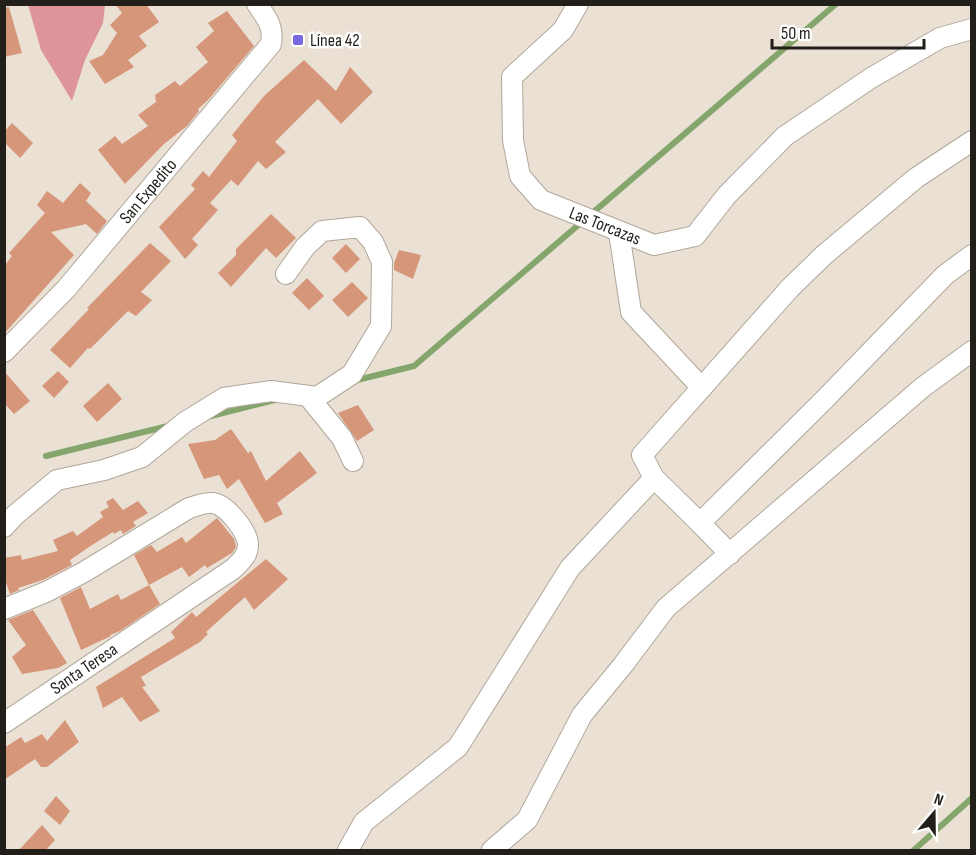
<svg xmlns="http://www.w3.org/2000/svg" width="976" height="855" viewBox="0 0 976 855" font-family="'Sofia Sans Condensed',sans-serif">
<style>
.forest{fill:#dd959a}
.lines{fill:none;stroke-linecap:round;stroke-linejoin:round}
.stream{stroke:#84a56c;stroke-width:6}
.building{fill:#d6967a}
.street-casing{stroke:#b0a79b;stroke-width:22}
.street{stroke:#fff;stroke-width:20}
.poi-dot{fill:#7967e2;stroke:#fff;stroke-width:2}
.labels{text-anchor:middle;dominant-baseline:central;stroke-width:5;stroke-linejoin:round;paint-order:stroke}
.poi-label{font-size:18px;fill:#221f1a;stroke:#fff;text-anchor:start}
.street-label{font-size:18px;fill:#221f1a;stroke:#fff}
</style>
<rect width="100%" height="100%" fill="#eae0d4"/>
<polygon class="forest" points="28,5 105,5 103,23 85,60 72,101 41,50"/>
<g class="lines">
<g class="stream">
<polyline points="353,381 414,366 836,4"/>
<polyline points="207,417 279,399"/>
<polyline points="46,456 168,426"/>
<polyline points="914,850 972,798"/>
</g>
</g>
<g class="building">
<polygon points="115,4 146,4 159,22 139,36 147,46 128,60 134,67 105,84 89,61 103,55 117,33 110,25 122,13"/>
<polygon points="9,7 22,53 4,57 4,8"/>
<polygon points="227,11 254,46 208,100 198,109 199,111 187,126 164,144 125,184 98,150 115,136 122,144 148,126 138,115 156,102 155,95 175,81 180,86 208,62 196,47 214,31 208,23"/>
<polygon points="304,60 336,91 350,67 373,92 341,124 318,99 275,142 286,152 266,169 258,161 238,186 231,180 210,203 218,210 192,239 198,245 185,259 159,227 195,189 191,185 203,171 209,177 237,141 232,135 264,96"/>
<polygon points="12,123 33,143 20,158 4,142 4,132"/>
<polygon points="80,183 91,193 86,201 107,221 97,234 86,224 51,232 74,255 4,334 5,265 12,256 9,253 45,213 37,205 47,191 63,203"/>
<polygon points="271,214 296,238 276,258 266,248 231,287 218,273 236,255 236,249"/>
<polygon points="150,243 171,261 141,292 152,300 136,316 128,311 90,349 88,348 70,368 50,350 89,309 87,308"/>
<polygon points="346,244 360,259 346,273 332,258"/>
<polygon points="399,250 421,255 413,279 394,270 394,263"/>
<polygon points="307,278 324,296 309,310 292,293"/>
<polygon points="352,282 368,298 348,317 332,300"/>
<polygon points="4,371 30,401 14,414 4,403"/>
<polygon points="58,371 69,382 54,398 42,386"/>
<polygon points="108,383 122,399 97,422 83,406"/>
<polygon points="358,405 374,430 357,441 338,413"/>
<polygon points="231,429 248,453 251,451 266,481 300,451 317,473 277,503 283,514 265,523 239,479 227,489 219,475 204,479 188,444 215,440"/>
<polygon points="113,498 123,510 138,501 148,513 133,522 136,526 123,534 121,530 114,534 113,532 92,545 70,560 72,565 43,580 18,588 19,590 10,594 4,577 4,558 21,555 22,560 58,551 53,540 73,531 77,536 103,517 100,512 109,507 106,502"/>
<polygon points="217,518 234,539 236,547 232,553 207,568 205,565 189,577 182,567 149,585 134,555 151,545 157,552 182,537 186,543"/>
<polygon points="266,559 288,579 254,610 245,597 206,632 208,634 200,642 141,677 146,686 142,687 160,711 140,722 122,697 103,708 96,687 175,638 171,632 192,612 196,617"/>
<polygon points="149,585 160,604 120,631 110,635 111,636 81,650 60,598 81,587 90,609 118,594 121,600"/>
<polygon points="33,610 67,663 58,668 22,674 12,657 26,645 8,620"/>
<polygon points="65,720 79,742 47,767 41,767 35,759 4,780 4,748 21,737 25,743 42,734 47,741"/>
<polygon points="56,796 70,811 60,825 44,811"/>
<polygon points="42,825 55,840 46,850 19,850"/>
</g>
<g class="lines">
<g class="street-casing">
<g id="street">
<path id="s1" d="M578,4L563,30L512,77L513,140L520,176L541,200L654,245L695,236L727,195L785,136L871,78L940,38L972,29"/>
<polyline points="619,232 631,312 702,388"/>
<path id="s2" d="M4,352L66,289L271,44C274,26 267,19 257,4"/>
<polyline points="308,396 342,438 353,461"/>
<polyline points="700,523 654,478 642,455 790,288 824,255 916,178 972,141"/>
<polyline points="4,527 15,515 57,480 104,470 142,457 185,422 224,398 271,391 317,397 352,374 381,326 382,262 373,242 360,227 322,231 305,247 286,274"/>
<polyline points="730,554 700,523 825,399 945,275 972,255"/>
<path d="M4,609L46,592L84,572L189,508C196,506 205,502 213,503C227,505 248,532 248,545C248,556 240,562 233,569L4,723"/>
<polyline points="348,850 364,822 458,747 570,568 654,478"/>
<polyline points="492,850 527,820 582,715 623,665 666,608 923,387 972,351"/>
</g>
</g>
<use href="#street" class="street"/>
</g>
<rect class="poi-dot" x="292" y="34" width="12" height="12" rx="3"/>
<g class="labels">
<g class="poi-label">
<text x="310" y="40">Línea 42</text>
</g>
<g class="street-label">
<text stroke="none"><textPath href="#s2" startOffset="216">San Expedito</textPath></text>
<text stroke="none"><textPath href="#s1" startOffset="300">Las Torcazas</textPath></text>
<text transform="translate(84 669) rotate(-34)">Santa Teresa</text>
</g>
</g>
<rect width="976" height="855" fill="none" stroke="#221f1a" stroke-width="12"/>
<g transform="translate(934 813) rotate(20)" stroke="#ffffff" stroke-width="4.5" paint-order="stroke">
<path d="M0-4.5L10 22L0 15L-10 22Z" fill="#221f1a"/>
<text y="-9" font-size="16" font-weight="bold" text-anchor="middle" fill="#221f1a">N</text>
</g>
<path d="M772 39v9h152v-9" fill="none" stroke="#221f1a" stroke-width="3"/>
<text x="781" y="39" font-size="18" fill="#221f1a" stroke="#ffffff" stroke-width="4.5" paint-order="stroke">50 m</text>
</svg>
